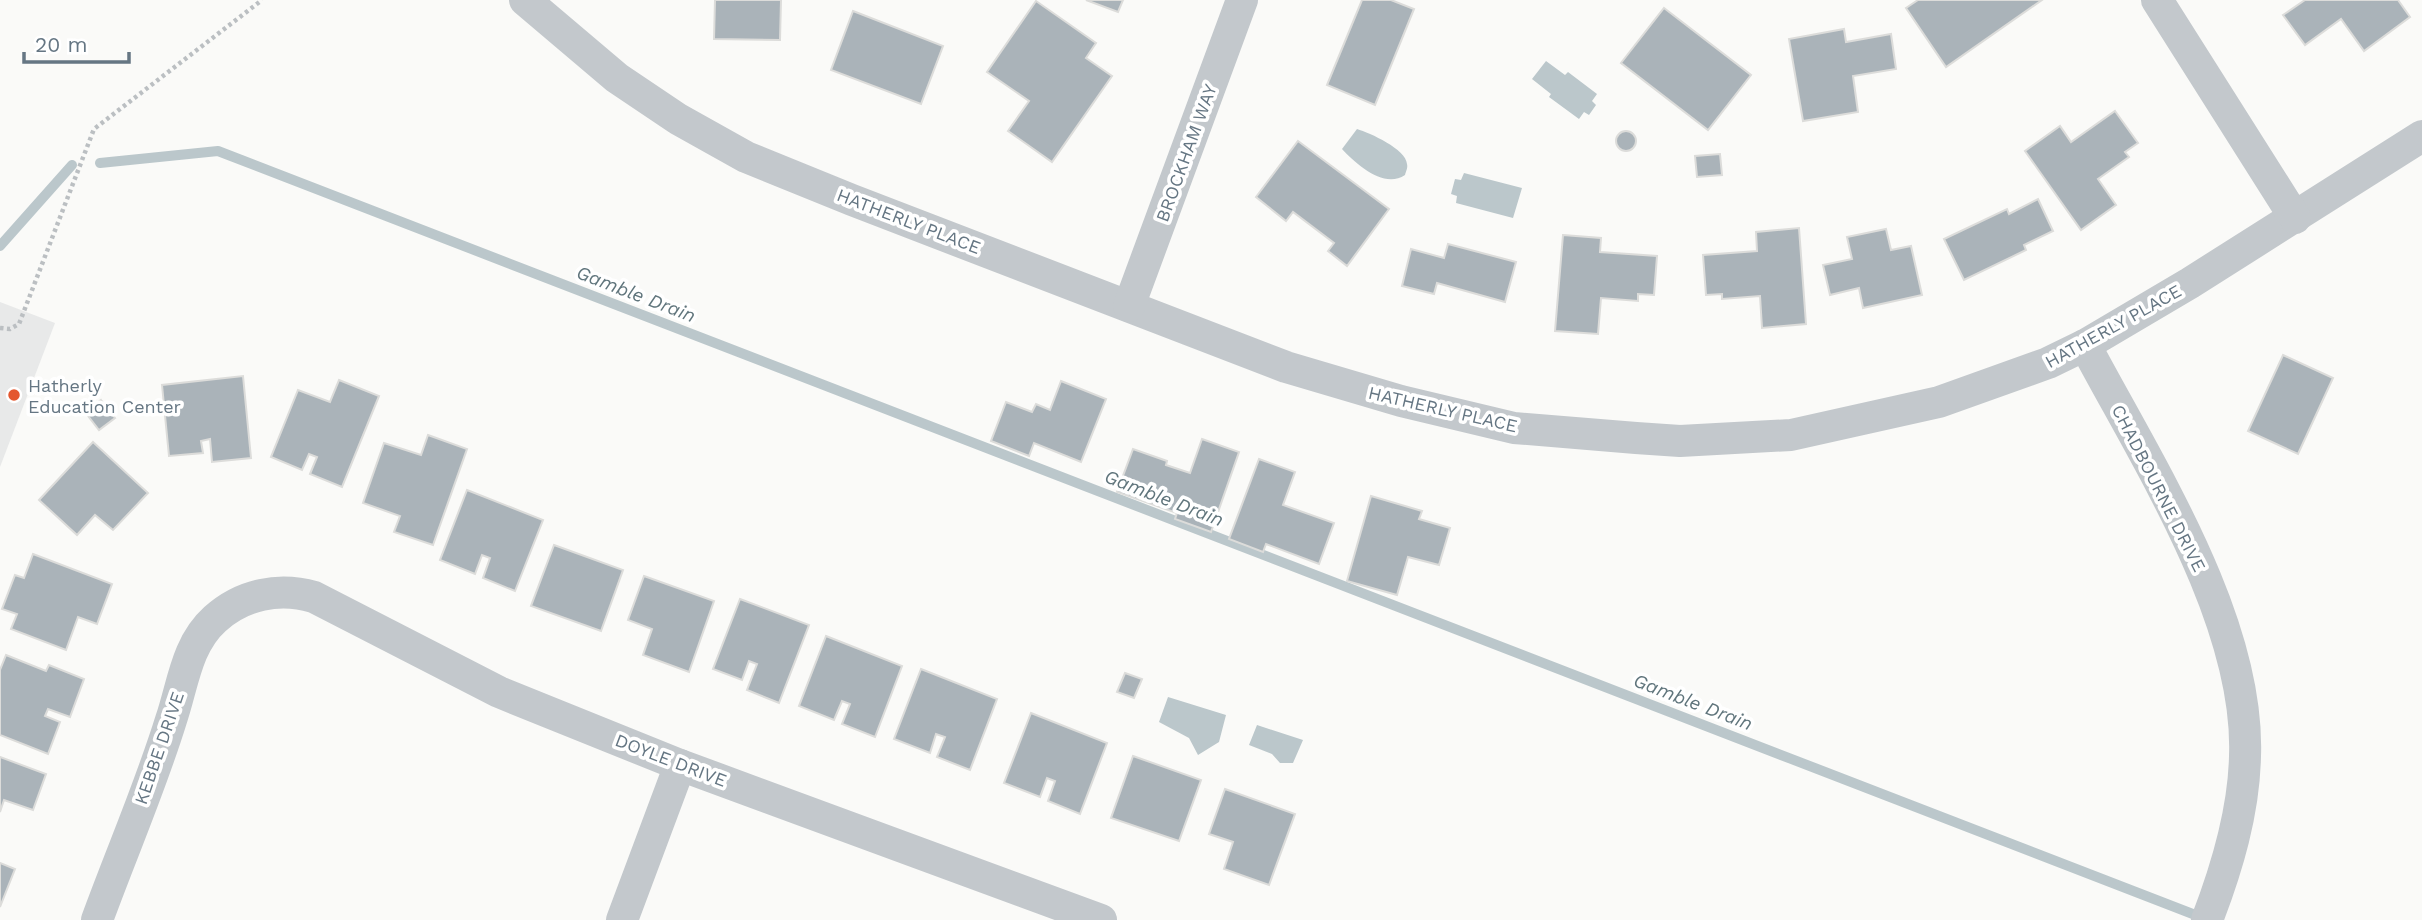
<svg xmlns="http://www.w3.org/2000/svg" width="2422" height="920" viewBox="0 0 2422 920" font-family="'Work Sans',sans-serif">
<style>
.built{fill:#e8e9e9}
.water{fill:#bbc7cb}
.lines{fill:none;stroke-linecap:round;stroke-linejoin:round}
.stream{stroke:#bbc7cb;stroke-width:10}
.building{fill:#aab3b9;stroke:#dcdcda;stroke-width:2}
.path{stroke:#bbbfc2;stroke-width:4.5;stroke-dasharray:3.5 3.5;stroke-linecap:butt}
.minor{stroke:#c3c8cc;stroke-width:32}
.poi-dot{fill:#e4572e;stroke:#fff;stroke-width:2.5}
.labels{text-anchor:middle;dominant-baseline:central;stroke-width:7;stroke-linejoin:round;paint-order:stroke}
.street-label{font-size:18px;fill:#657683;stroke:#fff}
.poi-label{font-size:18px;fill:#657683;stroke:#fff;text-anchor:start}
.water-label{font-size:19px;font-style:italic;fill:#60757c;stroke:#fff}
</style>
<rect width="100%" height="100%" fill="#fafaf8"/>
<polygon class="built" points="0,302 55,323 0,467"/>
<g class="water">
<polygon points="1546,61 1565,75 1568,72 1597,94 1592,101 1596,105 1589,115 1584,112 1579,119 1549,97 1551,94 1532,79"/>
<path d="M1357,129C1370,133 1406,149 1407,164C1408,168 1406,171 1405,175C1384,189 1357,165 1342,149Z"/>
<polygon points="1464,173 1522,188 1513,218 1456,203 1457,196 1451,194 1455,179 1461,180"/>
<polygon points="1168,697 1226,715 1219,742 1198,755 1189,738 1159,722"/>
<polygon points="1257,725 1303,740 1293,763 1280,763 1272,754 1249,745"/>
</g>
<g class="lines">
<g class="stream">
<polyline points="100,163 218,151 2203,918"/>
<polyline points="0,246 72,165"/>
</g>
</g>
<g class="building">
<polygon points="715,0 781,0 780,40 714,39"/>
<polygon points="1086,0 1123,0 1118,12"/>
<polygon points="1362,0 1391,0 1414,9 1375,105 1327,85"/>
<polygon points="1918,0 2042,0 1946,67 1906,8"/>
<polygon points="2305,0 2398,0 2410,17 2364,51 2341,19 2305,45 2283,15"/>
<polygon points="1036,1 1096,43 1086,58 1112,76 1052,162 1008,131 1029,101 987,72"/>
<polygon points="1664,8 1751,75 1708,130 1621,63"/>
<polygon points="853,11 943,46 921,104 831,70"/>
<polygon points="1844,29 1846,42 1891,34 1896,69 1853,76 1858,112 1803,121 1789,39"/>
<polygon points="2115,111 2138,143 2125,152 2129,157 2098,179 2116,205 2081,230 2025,151 2060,126 2071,142"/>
<circle cx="1626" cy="141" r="10"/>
<polygon points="1298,141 1389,209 1347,266 1328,251 1334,243 1293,212 1286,221 1256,197"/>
<polygon points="1720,154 1722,175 1697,177 1695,156"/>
<polygon points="2038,199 2053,231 2024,245 2026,250 1964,280 1944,239 2007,209 2009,214"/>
<polygon points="1799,228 1806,324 1762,328 1760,296 1722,299 1722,294 1706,295 1703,255 1757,251 1756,232"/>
<polygon points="1886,229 1891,250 1911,246 1922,295 1863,308 1859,288 1830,295 1823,265 1852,259 1847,237"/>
<polygon points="1563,235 1601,238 1600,252 1657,256 1654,295 1638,294 1638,301 1601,298 1598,334 1555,331"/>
<polygon points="1448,244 1516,262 1505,302 1437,283 1434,294 1402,286 1411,249 1444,258"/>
<polygon points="2283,355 2333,378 2298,454 2248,431"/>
<polygon points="243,376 251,458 212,462 210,439 201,441 203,453 169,456 162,385"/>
<polygon points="339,380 379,396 342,487 310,474 317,457 309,454 302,470 271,457 298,390 330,402"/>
<polygon points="1061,381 1106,399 1081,462 1034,443 1029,456 991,441 1006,402 1032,412 1036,404 1050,410"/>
<polygon points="101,400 115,418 99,430 85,412"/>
<polygon points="428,435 467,449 433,545 394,532 400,516 363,503 384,443 421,455"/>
<polygon points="1202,439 1239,452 1211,532 1175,519 1177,513 1117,492 1133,449 1167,461 1166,465 1190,473"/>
<polygon points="93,442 148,493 113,530 95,515 77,535 39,500"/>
<polygon points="1259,459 1295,472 1283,505 1334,523 1319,564 1266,544 1263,552 1229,539"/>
<polygon points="467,490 543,520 515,591 483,578 490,558 482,555 475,574 440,560"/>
<polygon points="1371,496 1422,511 1419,519 1450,528 1439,565 1408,557 1397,595 1347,581"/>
<polygon points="554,545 623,570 601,631 531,606"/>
<polygon points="33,554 112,584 97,624 78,617 66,650 11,629 17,614 2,609 15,575 24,578"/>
<polygon points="644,576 714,601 689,672 643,655 652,629 628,620"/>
<polygon points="740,599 809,625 779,703 747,690 757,664 749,661 742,680 713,669"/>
<polygon points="826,636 902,666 875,737 842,724 850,704 842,701 834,720 799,706"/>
<polygon points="6,655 46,671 49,665 84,679 70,717 48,709 45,716 60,722 48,754 0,735 0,670"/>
<polygon points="921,669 997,699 970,770 937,757 945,737 936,734 930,753 894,739"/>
<polygon points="1125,673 1142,679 1134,698 1117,692"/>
<polygon points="1031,713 1107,743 1080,814 1048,801 1055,781 1047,778 1040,797 1004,783"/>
<polygon points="1133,756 1201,780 1179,841 1111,818"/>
<polygon points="0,757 46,774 33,810 4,800 0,812"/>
<polygon points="1225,789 1295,814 1269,885 1224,869 1233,842 1209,834"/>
<polygon points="0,863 15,869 0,907"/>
</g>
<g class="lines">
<polyline class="path" points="0,328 10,329 19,324 94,129 262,0"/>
<g class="minor">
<polyline points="525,0 617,78 678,119 746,157 852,200 1286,367 1401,401 1514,428 1636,438 1680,441 1791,435 1939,402 2048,363 2085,345 2190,283 2422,136"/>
<polyline points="2157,0 2295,218"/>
<polyline points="1129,306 1242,0"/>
<path d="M2085,345C2147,462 2250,620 2245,756C2244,812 2227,868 2207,920"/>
<path d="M97,920C121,854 150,788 171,720C183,685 186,645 215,619C243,594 279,587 314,597L499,692L680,765L1101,920"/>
<polyline points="622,920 680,765"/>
</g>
</g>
<circle class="poi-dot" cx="14" cy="395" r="7"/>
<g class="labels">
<g class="street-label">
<text transform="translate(1186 153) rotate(-70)">BROCKHAM WAY</text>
<text transform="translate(909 221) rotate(21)">HATHERLY PLACE</text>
<text transform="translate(2113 326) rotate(-29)">HATHERLY PLACE</text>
<text transform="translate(1443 409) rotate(13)">HATHERLY PLACE</text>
<text transform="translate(2159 488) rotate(63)">CHADBOURNE DRIVE</text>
<text transform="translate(159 748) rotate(-71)">KEBBE DRIVE</text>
<text transform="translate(671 760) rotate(21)">DOYLE DRIVE</text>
</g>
<g class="poi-label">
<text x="28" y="385">Hatherly<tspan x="28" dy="21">Education Center</tspan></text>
</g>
<g class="water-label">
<text transform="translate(636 294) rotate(21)">Gamble Drain</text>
<text transform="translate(1164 498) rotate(21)">Gamble Drain</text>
<text transform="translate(1693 702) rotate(21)">Gamble Drain</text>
</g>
</g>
<path d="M24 52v10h105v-10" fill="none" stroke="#657683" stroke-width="3.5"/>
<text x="35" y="52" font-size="21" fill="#657683" stroke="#ffffff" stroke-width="5" paint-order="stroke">20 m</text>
</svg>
